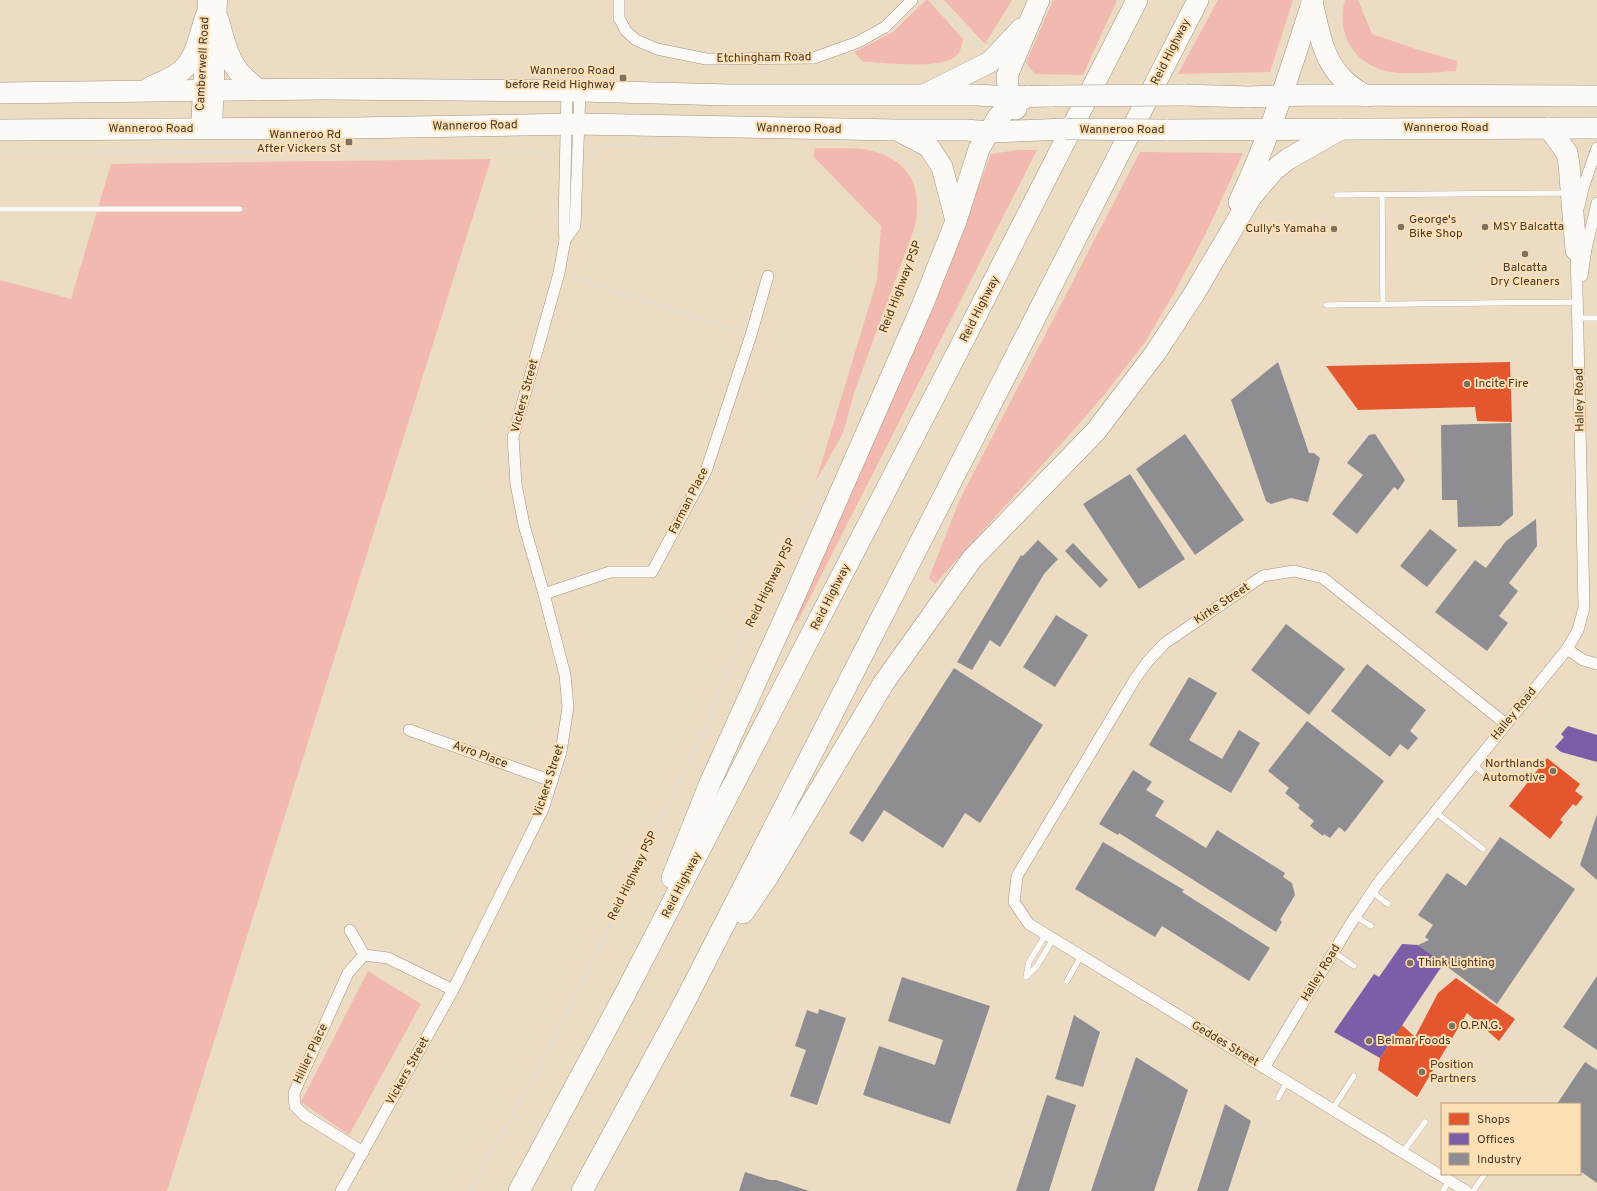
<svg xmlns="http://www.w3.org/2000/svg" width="1597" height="1191" viewBox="0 0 1597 1191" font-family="Overpass,sans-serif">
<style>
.green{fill:#f1b9b0}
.shops{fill:#e4572e}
.offices{fill:#7b5ea7}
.industry{fill:#8d8d92}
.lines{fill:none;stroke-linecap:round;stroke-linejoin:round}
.lane-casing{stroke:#a19482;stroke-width:6}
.street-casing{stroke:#a19482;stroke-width:12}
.secondary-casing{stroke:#a19482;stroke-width:17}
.highway-casing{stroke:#a19482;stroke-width:22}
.path{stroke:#e1dcd4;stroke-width:2.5;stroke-dasharray:4 2;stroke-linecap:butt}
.lane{stroke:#fcfaf6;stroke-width:5.5}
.street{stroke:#fcfaf6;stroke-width:11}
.secondary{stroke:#fcfaf6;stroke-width:16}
.highway{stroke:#fcfaf6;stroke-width:21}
.highway-bridge-casing{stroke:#a19482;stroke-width:22;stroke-linecap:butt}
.highway-bridge{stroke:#fcfaf6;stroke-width:21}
.poi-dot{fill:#7f725f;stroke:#fcdfb4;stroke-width:1.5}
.labels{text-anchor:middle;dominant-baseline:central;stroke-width:4;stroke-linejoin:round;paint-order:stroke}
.street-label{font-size:12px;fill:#453928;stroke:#fcdfb4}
.poi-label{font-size:12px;fill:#453928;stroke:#fcdfb4;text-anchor:start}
</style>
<rect width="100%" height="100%" fill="#ecdcc4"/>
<g class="green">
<path d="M926,0H928L963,39C962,44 961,50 958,54C945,71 884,62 863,62L854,52L893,32Z"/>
<polygon points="944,0 1012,0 985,44"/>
<polygon points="1053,0 1117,0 1083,75 1035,74 1026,63"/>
<polygon points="1218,0 1293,0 1270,72 1178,74"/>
<path d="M1345,0H1358L1372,34L1416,49L1457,61L1456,71C1435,72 1397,77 1377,68C1349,57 1337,28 1345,0Z"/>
<path d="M815,148C830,149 853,147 868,150C909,159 923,186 915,226L854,393L843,433L816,481L877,280L881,226L813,156Z"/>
<polygon points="1017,150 1037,150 798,621 791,620 933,308 991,154"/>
<polygon points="1140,152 1243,153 1206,233 1174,293 1145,342 1105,394 1070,434 935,584 929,578 960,499"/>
<polygon points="491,159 167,1191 0,1191 0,280 71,299 111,164"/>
<polygon points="368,971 421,1004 349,1135 301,1102"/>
</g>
<g class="shops">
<polygon points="1510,362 1512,422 1477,421 1475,407 1358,410 1326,366"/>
<polygon points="1547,758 1580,784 1575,791 1583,797 1576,806 1573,804 1560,820 1563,822 1550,839 1509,806"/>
<polygon points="1456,978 1515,1019 1499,1041 1467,1013 1417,1097 1378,1070 1380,1058 1402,1025 1415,1037 1438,993"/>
</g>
<g class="offices">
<polygon points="1568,726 1597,735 1597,762 1561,752 1555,747 1564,737 1561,734"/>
<polygon points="1402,944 1418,945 1444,963 1380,1058 1334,1032 1374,974 1379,977"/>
</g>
<g class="industry">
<polygon points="1278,362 1309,453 1314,453 1320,458 1308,502 1291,498 1271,504 1266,501 1231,400"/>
<polygon points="1511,423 1513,515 1500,526 1458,527 1457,500 1442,500 1441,425"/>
<polygon points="1185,434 1244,520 1195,555 1136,469"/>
<polygon points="1375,434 1405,480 1398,490 1394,487 1357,534 1332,514 1363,475 1347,463 1369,435"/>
<polygon points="1130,474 1185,559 1139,589 1083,504"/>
<polygon points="1536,519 1537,546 1509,583 1518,591 1499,616 1508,623 1487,651 1435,612 1475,560 1486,568 1506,541"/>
<polygon points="1430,529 1457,550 1427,587 1400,566"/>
<polygon points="1038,540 1058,559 1044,574 1000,647 990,640 972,670 957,662 1021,555 1023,556"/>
<polygon points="1073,543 1108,580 1100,588 1065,551"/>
<polygon points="1056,615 1088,635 1055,687 1023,667"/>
<polygon points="1286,624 1345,669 1309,715 1251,670"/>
<polygon points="1367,664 1426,710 1410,731 1418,738 1408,750 1400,744 1390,757 1331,711"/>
<polygon points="954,668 1043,725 980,823 965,813 943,848 884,810 863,842 849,833"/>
<polygon points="1189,677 1217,693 1189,740 1222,759 1239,730 1260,743 1231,793 1149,745"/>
<polygon points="1307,721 1384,781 1345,832 1339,827 1330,838 1324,834 1323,836 1310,826 1314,821 1298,808 1300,805 1285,793 1289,788 1268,771"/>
<polygon points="1133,770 1152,782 1146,790 1164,801 1155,816 1206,848 1217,830 1285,873 1283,877 1292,883 1295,895 1280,920 1282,922 1276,932 1119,833 1118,835 1099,824"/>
<polygon points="1597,814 1597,880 1580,865"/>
<polygon points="1500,837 1575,889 1497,1004 1418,945 1429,940 1425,937 1433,925 1418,915 1447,873 1466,886"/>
<polygon points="1103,842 1184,890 1182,892 1270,948 1249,981 1162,926 1155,937 1075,889"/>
<polygon points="1597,976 1597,1050 1563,1027"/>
<polygon points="902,977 990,1006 950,1124 863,1095 879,1046 935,1065 943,1040 888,1021"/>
<polygon points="819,1009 846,1018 817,1105 790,1096 806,1050 795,1046 807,1010 818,1014"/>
<polygon points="1074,1015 1100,1032 1083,1087 1055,1079"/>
<polygon points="1136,1057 1188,1090 1154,1191 1091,1191"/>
<polygon points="1585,1062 1597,1070 1597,1183 1580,1171 1580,1104 1557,1104"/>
<polygon points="1047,1095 1076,1105 1049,1191 1016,1191"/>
<polygon points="1225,1104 1251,1121 1228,1191 1197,1191"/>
<polygon points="745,1172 770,1180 776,1180 809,1191 739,1191"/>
</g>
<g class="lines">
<g class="lane-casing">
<g id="lane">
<polyline points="1336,195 1567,193"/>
<polyline points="1382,195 1383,304"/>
<polyline points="0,209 240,209"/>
<polyline points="1326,305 1578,302"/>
<polyline points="1578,318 1597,318"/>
<polyline points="1473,764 1488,777"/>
<polyline points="1435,812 1483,849"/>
<polyline points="1372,892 1388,904"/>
<polyline points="1355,916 1371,926"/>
<polyline points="1333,952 1354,966"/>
<polyline points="1027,976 1037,966 1053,939"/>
<polyline points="1026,977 1029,962 1046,934"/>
<polyline points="1067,981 1081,956"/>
<polyline points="1278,1098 1287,1082"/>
<polyline points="1332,1110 1354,1076"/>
<polyline points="1403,1152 1425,1122"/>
<polyline points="1443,1191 1449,1181"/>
<polyline points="1473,1191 1485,1174"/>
</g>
</g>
<g class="street-casing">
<g id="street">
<polyline points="619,0 619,18 626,31 636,40 657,49 706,59 814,58 858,42 885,27 912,0"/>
<polyline points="1579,206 1583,188 1597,148"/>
<polyline points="565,240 575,226 580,91"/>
<polyline points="1582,276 1586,249 1597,203"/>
<polyline points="544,594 610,572 652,572 706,471 751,335 768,276"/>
<polyline points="1567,649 1583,660 1597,664"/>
<polyline points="409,730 552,781"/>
<polyline points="350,930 364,955"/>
<polyline points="1264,1068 1351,923 1378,883 1567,649 1578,630 1584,608 1576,245"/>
<polyline points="363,1152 305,1116 295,1106 294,1093 348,973 364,955 388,958 453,990"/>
<polyline points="341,1191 453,990 543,809 561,752 568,707 565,675 544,594 524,525 516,484 513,437 559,273 565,240 564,222 567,91"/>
<polyline points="1466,1191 1029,924 1014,902 1017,876 1135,679 1148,661 1165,643 1263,576 1294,571 1323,578 1506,724"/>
</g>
</g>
<g class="secondary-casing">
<g id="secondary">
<polyline points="199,128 206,0"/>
<polyline points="214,129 219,0"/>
</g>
</g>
<g class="highway-casing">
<g id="highway">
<path d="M1312,2C1319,30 1322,59 1343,79C1349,86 1358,91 1366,96"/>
<path d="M218,19C223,35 226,54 236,68C242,77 251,83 258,90"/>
<path d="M149,88C158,83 169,80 177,74C196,62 199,36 206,16"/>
<polyline points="0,93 325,89 580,91 730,95 977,95 1009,97 1052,96"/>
<polyline points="926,94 990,62 1021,29"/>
<polyline points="1184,95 1248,97 1307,95 1597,96"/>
<polyline points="1016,109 1009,97 1007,76 1039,0"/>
<polyline points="1549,128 1567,153 1569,164 1576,250"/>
<polyline points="0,130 354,128 580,124 896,130 966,130 989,132 1066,129"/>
<polyline points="1166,130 1597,128"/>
<polyline points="901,132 929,147 942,167 956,221"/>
<path d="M1239,202C1270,137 1291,68 1313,0"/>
<polyline points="672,878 710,783 796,593 923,304 956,221 979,149 998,117 1011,106 1028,96"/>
<polyline points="743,913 767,878 883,684 972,559 1096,431 1156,352 1194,294 1251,197 1274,170 1288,159 1341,129"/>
<polyline points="519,1191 626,992 959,349 1137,0"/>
<polyline points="582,1191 683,1005 1198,0"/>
</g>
</g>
<g class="path">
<polyline points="935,0 979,49"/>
<polyline points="1334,19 1339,0"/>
<polyline points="884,148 900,156 913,169"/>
<polyline points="0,153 535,151 545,154 553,162"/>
<polyline points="590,160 594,152 604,145 674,144"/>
<polyline points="571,277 741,332"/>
<polyline points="855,412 889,317 925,229 928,209 922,184 913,169 922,166"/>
<polyline points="470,1191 539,1067 582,982 709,721 716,697 734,658 835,458"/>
</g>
<use href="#lane" class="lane"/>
<use href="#street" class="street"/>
<use href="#secondary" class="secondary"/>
<use href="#highway" class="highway"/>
<g class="highway-bridge-casing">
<g id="highway-bridge">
<polyline points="1052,96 1184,95"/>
<polyline points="1066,129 1166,130"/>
</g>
</g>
<use href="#highway-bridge" class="highway-bridge"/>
</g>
<g class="poi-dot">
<rect x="619" y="74" width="8" height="8" rx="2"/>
<rect x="345" y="138" width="8" height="8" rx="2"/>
<circle cx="1401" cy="227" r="4"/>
<circle cx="1485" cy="227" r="4"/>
<circle cx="1334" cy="229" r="4"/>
<circle cx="1525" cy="254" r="4"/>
<circle cx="1467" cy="384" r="4"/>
<circle cx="1553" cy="771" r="4"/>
<circle cx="1410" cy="963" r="4"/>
<circle cx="1452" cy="1026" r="4"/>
<circle cx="1369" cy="1041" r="4"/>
<circle cx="1422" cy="1072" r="4"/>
</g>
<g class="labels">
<g class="street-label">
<text transform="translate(1171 52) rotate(-63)">Reid Highway</text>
<text transform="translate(764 58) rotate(-1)">Etchingham Road</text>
<text transform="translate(203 64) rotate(-87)">Camberwell Road</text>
<text transform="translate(475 126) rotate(-1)">Wanneroo Road</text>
<text x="1446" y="128">Wanneroo Road</text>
<text x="151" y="129">Wanneroo Road</text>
<text transform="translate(799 129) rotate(1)">Wanneroo Road</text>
<text x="1122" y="130">Wanneroo Road</text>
<text transform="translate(901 287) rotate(-69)">Reid Highway PSP</text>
<text transform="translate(980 309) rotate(-63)">Reid Highway</text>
<text transform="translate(525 396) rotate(-75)">Vickers Street</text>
<text transform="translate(1580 400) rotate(-91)">Halley Road</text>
<text transform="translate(689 501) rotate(-63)">Farman Place</text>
<text transform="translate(771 583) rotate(-64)">Reid Highway PSP</text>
<text transform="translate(831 597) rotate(-63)">Reid Highway</text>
<text transform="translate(1222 604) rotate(-34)">Kirke Street</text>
<text transform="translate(1514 714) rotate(-51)">Halley Road</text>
<text transform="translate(480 755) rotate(20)">Avro Place</text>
<text transform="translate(549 781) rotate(-72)">Vickers Street</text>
<text transform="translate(633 876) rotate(-64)">Reid Highway PSP</text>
<text transform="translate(682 885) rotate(-63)">Reid Highway</text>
<text transform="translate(1321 973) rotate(-59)">Halley Road</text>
<text transform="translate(1225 1044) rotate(31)">Geddes Street</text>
<text transform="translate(311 1054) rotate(-65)">Hillier Place</text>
<text transform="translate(408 1071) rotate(-61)">Vickers Street</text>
</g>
<g class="poi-label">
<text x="615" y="71" text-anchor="end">Wanneroo Road<tspan x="615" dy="14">before Reid Highway</tspan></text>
<text x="341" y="135" text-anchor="end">Wanneroo Rd<tspan x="341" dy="14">After Vickers St</tspan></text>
<text x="1409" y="220">George's<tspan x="1409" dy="14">Bike Shop</tspan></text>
<text x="1493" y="227">MSY Balcatta</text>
<text x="1326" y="229" text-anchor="end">Cully's Yamaha</text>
<text x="1525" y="268" text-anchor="middle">Balcatta<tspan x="1525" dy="14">Dry Cleaners</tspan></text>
<text x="1475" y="384">Incite Fire</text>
<text x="1545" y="764" text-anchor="end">Northlands<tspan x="1545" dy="14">Automotive</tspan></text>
<text x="1418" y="963">Think Lighting</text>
<text x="1460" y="1026">O.P.N.G.</text>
<text x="1377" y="1041">Belmar Foods</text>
<text x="1430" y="1065">Position<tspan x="1430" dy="14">Partners</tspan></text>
</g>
</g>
<rect x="1441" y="1103" width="140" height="72" fill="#fcdfb4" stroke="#b39d7c"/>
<rect x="1449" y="1113" width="20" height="12" fill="#e4572e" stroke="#b39d7c"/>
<text x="1477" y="1123" font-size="12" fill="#453928">Shops</text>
<rect x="1449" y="1133" width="20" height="12" fill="#7b5ea7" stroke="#b39d7c"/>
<text x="1477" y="1143" font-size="12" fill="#453928">Offices</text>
<rect x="1449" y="1153" width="20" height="12" fill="#8d8d92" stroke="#b39d7c"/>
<text x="1477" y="1163" font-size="12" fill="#453928">Industry</text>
</svg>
